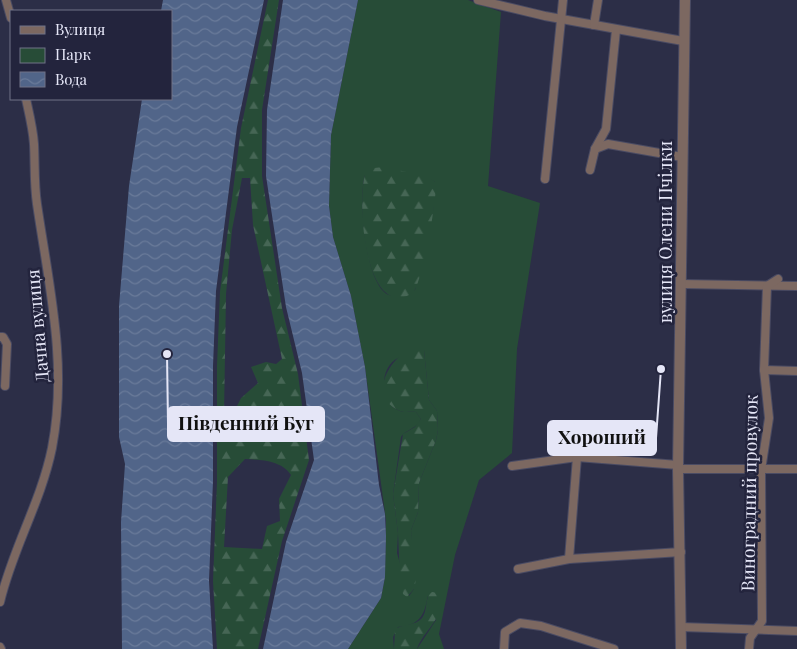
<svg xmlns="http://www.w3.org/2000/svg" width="797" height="649" viewBox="0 0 797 649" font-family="'Playfair Display',serif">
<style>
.green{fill:#274c37;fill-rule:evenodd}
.forest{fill:url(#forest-firs);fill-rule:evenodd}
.water{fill:url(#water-waves)}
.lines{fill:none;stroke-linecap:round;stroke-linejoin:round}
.minor-casing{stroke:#4a4b63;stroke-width:10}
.tertiary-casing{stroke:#4a4b63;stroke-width:12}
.minor{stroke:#7c6861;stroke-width:8}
.tertiary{stroke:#7c6861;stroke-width:10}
.labels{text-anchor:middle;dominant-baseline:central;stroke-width:5;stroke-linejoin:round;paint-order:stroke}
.street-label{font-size:18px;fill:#e5e6f7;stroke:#23243d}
.leader{fill:none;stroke:#e5e6f7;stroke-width:2}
.callout-dot{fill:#e5e6f7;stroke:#23243d;stroke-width:2}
.callout{fill:#e5e6f7;stroke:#e5e6f7;stroke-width:2}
.callout-label{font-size:19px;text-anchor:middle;font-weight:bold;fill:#111}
</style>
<defs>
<pattern id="forest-firs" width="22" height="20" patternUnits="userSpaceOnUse" patternTransform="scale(1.25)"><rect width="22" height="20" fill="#274c37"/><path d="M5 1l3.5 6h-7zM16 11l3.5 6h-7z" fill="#466655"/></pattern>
<pattern id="water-waves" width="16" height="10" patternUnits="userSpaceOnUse" patternTransform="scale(1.25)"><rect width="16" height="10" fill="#516589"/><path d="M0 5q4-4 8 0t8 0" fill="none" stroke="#6a7b9a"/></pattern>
</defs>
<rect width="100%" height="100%" fill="#2c2e47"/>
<path class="green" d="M358,0H468L501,12L488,186L540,203L517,349L512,453L479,480L455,555L439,634L444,649H417L436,620L428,596C424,616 420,625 398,627L393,637L394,649H348L381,598L385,577L386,520L365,367L351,296L333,237L329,206L331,135ZM365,175C385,175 418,170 435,182L433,211L415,290C408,292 396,298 389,295C365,286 358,197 365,175ZM424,350L429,400L437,411L438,430L436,440L419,483L418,512L411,530L414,589L409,596L397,553L398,533L393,494L401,437C406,429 417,429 421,419L416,412C411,411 406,413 400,411C380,404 378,368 398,358C405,354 416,353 424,350Z"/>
<g class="forest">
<path d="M268,0H279L262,110V176L282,308L298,374L309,460L282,541L258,649H217L213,581L217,482V366L220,292L241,128ZM242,178H250L253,225L282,359L276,364L266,362L251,367L258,383L241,398L235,410L224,414L226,294L232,230ZM245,459C261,460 281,460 291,475L279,499L280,521L267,526L262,549L224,547L228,477Z"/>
<path d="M384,167L429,177L435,182L436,186C435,207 424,276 413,293C364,323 357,200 365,175L374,168Z"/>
<path d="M418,345L423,347L424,350L429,400L437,411L438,430L436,440L419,483L418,512L411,530L416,580L414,589L407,597L403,594L400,579L398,533L393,494L403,434L415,427L421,419L416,412C411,411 405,413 400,411C365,396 391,354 418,345Z"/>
<path d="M432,592L439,593C447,618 423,630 417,649H394L395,630C402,623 414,627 422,618C428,611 424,598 432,592Z"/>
</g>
<g class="water">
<polygon points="163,0 264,0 237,127 216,291 213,366 213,481 209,581 213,649 122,649 121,522 125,464 119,437 119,306 129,186 142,99 171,99 171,11 161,11"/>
<polygon points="283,0 358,0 331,135 329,206 333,237 351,296 365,367 379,485 385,514 386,536 385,577 381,598 348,649 263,649 286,542 314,460 302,373 286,307 266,176 267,110"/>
</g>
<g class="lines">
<g class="minor-casing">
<g id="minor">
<polyline points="6,0 11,18"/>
<polyline points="478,0 545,16 683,41"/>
<polyline points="594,25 598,0"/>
<polyline points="595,149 608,144 682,157"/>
<polyline points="590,170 595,149 606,129 616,30"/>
<polyline points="545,179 563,0"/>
<polyline points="682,284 797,286"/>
<polyline points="0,337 3,337 7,344 5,386"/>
<polyline points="764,370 797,371"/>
<polyline points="512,466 577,457 678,465"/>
<polyline points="678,469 797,469"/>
<polyline points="569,559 577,457"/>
<polyline points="518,569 569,559 681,552"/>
<path d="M0,602C12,550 41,502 52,448C68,365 49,286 37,204C34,184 35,164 34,144C33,129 29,113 26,99"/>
<polyline points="681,627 797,631"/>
<polyline points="0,647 1,649"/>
<polyline points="504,649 505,632 520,623 541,626 614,649"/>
<polyline points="749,649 750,638 762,621 761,470 769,418 764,370 767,286 778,279"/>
</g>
</g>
<g class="tertiary-casing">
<polyline id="tertiary" points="681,649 678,469 685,0"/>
</g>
<use href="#minor" class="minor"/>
<use href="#tertiary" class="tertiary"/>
</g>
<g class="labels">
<g class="street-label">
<text transform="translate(665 232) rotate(-90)">вулиця Олени Пчілки</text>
<text transform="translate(37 326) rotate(-95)">Дачна вулиця</text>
<text transform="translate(749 493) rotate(-89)">Виноградний провулок</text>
</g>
</g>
<path class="leader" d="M167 354L168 424M661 369L656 438"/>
<g class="callout-dot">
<circle cx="167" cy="354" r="5"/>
<circle cx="661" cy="369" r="5"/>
</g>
<g class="callout">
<rect x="168" y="407" width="156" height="34" rx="5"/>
<rect x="548" y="421" width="108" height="34" rx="5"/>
</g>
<g class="callout-label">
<text x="246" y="430">Південний Буг</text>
<text x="602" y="444">Хороший</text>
</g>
<rect x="10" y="10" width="162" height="90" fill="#23243d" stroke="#717287"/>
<rect x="20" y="26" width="25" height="8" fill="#7c6861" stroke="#717287"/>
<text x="55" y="35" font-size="15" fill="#e5e6f7">Вулиця</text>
<rect x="20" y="48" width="25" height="15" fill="#274c37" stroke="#717287"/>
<text x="55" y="60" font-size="15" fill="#e5e6f7">Парк</text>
<rect x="20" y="72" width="25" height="15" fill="url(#water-waves)" stroke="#717287"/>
<text x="55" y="85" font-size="15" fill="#e5e6f7">Вода</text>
</svg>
